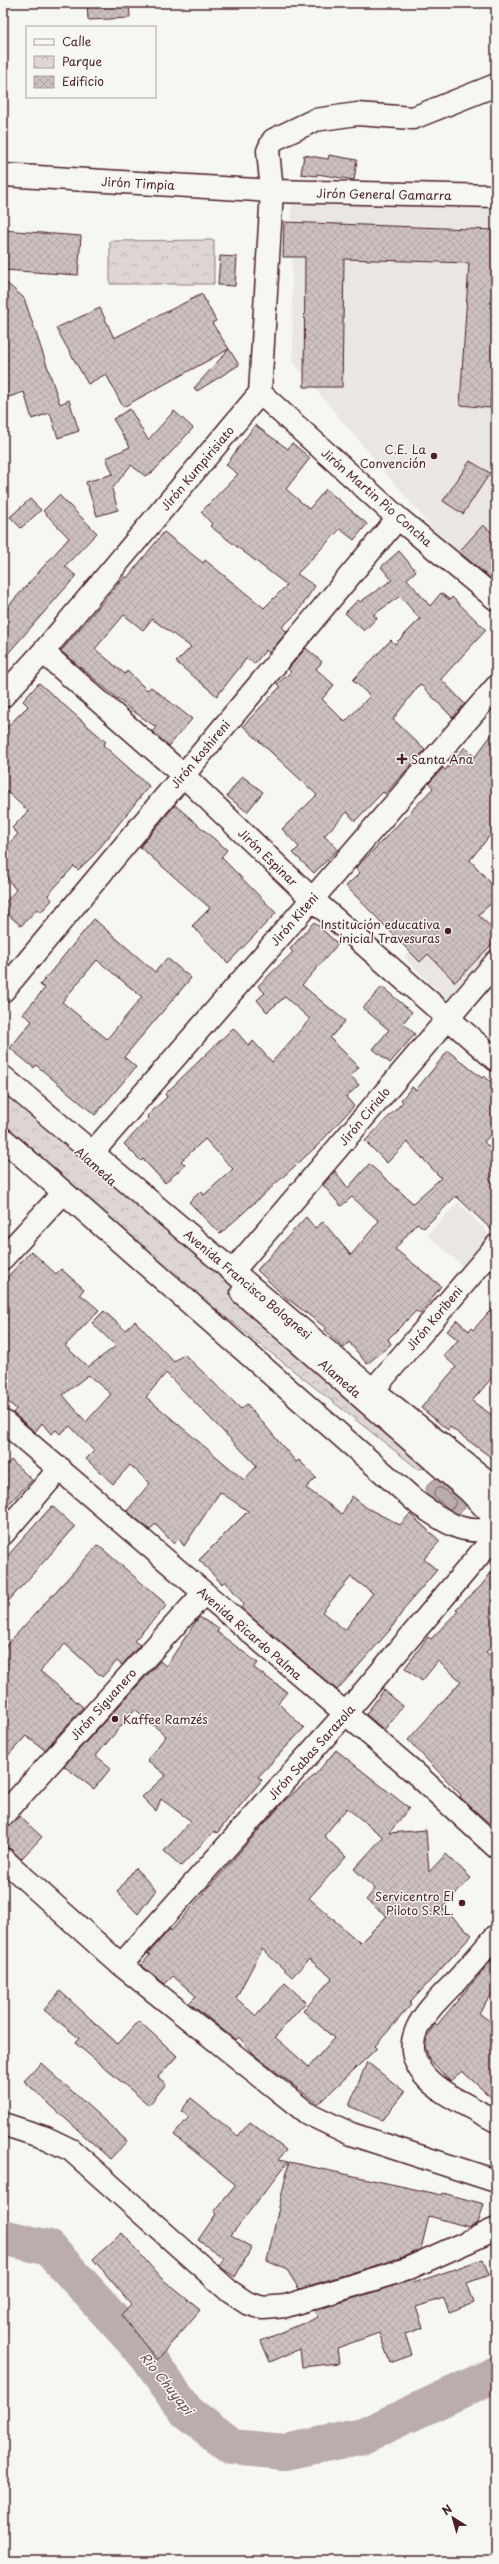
<svg xmlns="http://www.w3.org/2000/svg" width="499" height="2564" viewBox="0 0 499 2564" font-family="'Playpen Sans',sans-serif">
<style>
.built{fill:#e9e6e3}
.park{fill:url(#park-crowns);stroke:#947a80}
.water{fill:#bbadae;stroke:#8e747a}
.lines{fill:none;stroke-linecap:round;stroke-linejoin:round}
.shore{stroke:#77585f;stroke-width:1}
.river{stroke:#bbadae;stroke-width:36}
.building{fill:url(#building-cross-hatch);stroke:#4a1f2b;fill-rule:evenodd}
.minor-casing{stroke:#4a1f2b;stroke-width:25}
.major-casing{stroke:#4a1f2b;stroke-width:25}
.highway-casing{stroke:#4a1f2b;stroke-width:25}
.minor{stroke:#f6f6f2;stroke-width:22}
.major{stroke:#f6f6f2;stroke-width:22}
.highway{stroke:#f6f6f2;stroke-width:22}
.poi-dot{fill:#4a1f2b;stroke:#f6f6f2;stroke-width:1.5}
.labels{text-anchor:middle;dominant-baseline:central;stroke-width:3;stroke-linejoin:round;paint-order:stroke}
.street-label{font-size:12px;fill:#4a1f2b;stroke:#f6f6f2}
.poi-label{font-size:12px;fill:#4a1f2b;stroke:#f6f6f2;text-anchor:end}
.water-label{font-size:13px;font-style:italic;fill:#6c4a52;stroke:#f6f6f2}
</style>
<defs>
<pattern id="park-crowns" width="20" height="18" patternUnits="userSpaceOnUse"><rect width="20" height="18" fill="#ddd6d5"/><path d="M2 6a3 3 0 1 1 6 0M12 15a3 3 0 1 1 6 0" fill="none" stroke="#bfb7b7"/></pattern>
<pattern id="building-cross-hatch" width="8" height="8" patternUnits="userSpaceOnUse"><rect width="8" height="8" fill="#ccc1c0"/><path d="M0 0l8 8M0 8l8-8" fill="none" stroke="#b1a5a5"/></pattern>
</defs>
<rect width="100%" height="100%" fill="#f6f6f2"/>
<filter id="ink" filterUnits="userSpaceOnUse"><feTurbulence type="fractalNoise" baseFrequency=".025" numOctaves="2"/><feDisplacementMap in="SourceGraphic" scale="8" xChannelSelector="R" yChannelSelector="G"/><feConvolveMatrix kernelMatrix="1 2 1 2 8 2 1 2 1" color-interpolation-filters="sRGB"/></filter>
<g filter="url(#ink)">
<g class="built">
<polygon points="291,198 496,202 496,589 451,551 293,362"/>
<polygon points="458,894 496,929 496,946 446,1000 404,957 433,927"/>
<polygon points="458,1202 491,1236 465,1268 427,1235"/>
</g>
<g class="park">
<polygon points="214,240 214,284 110,284 110,241"/>
<polygon points="3,1077 437,1467 418,1469 3,1141"/>
</g>
<path class="water" d="M437,1478L467,1501L465,1508L455,1517L426,1500C423,1489 427,1483 437,1478Z"/>
<g class="lines">
<polygon class="shore" points="437,1488 442,1488 456,1500 454,1507 449,1509 434,1496 434,1492"/>
<polyline class="river" points="3,2237 49,2248 146,2355 187,2412 232,2447 285,2452 363,2436 496,2374"/>
</g>
<g class="building">
<polygon points="87,3 129,3 130,18 88,20"/>
<polygon points="304,155 328,159 329,155 357,160 354,180 317,174 317,176 301,174"/>
<polygon points="284,222 496,230 496,341 490,408 460,405 469,263 344,259 342,387 304,387 305,257 283,257"/>
<polygon points="3,230 81,236 78,275 3,270"/>
<polygon points="220,256 237,257 235,286 218,285"/>
<polygon points="3,280 24,298 60,404 69,400 79,431 58,438 50,413 32,419 24,392 3,399"/>
<polygon points="202,294 216,321 212,323 229,349 123,407 106,374 88,384 56,328 100,308 114,338"/>
<polygon points="229,349 239,365 197,391 194,388"/>
<polygon points="130,409 148,440 174,411 193,428 153,472 145,476 131,465 112,489 118,510 97,516 86,482 113,474 106,458 130,447 113,419"/>
<polygon points="255,425 288,449 292,443 310,458 286,489 309,509 326,489 367,524 354,540 340,529 297,574 315,586 297,613 282,627 287,632 269,653 266,650 254,664 247,658 217,696 176,662 191,647 152,619 143,630 124,615 95,649 125,674 127,671 147,690 151,687 192,719 169,746 152,732 156,727 130,709 61,651 125,576 127,578 164,532 203,563 205,560 264,608 287,585 210,526 212,524 201,512 238,474 226,465"/>
<polygon points="470,461 490,473 463,514 443,501"/>
<polygon points="59,495 97,533 65,566 76,576 3,659 3,612 69,538 43,511"/>
<polygon points="30,499 41,510 21,528 10,517"/>
<polygon points="483,525 496,536 496,583 459,552"/>
<polygon points="399,551 416,571 407,579 430,606 441,593 450,600 452,597 486,630 441,679 465,704 453,718 420,684 393,719 425,750 385,794 383,792 355,821 347,812 324,836 338,849 314,873 293,853 299,847 282,829 317,795 243,726 280,687 277,684 291,672 288,669 306,648 322,662 316,669 334,685 322,699 345,722 370,696 353,680 391,640 395,644 420,619 400,596 373,615 377,618 364,631 345,613 358,600 360,602 392,580 381,567"/>
<polygon points="39,683 106,742 103,745 149,786 94,855 78,870 74,866 48,895 52,900 41,912 37,909 21,926 3,910 3,905 16,890 3,873 3,850 18,834 12,828 28,811 3,788 3,731 28,706 23,701"/>
<polygon points="496,729 496,828 470,860 496,889 496,899 478,915 496,932 496,940 455,982 428,954 420,962 346,886 360,873 355,868 360,864 433,788 429,783 443,768 445,770 465,747 475,757"/>
<polygon points="242,776 263,792 247,812 227,796"/>
<polygon points="175,805 227,850 221,857 276,913 228,963 192,926 210,908 140,847"/>
<path d="M94,919L155,972L167,958L191,978L124,1057L136,1067L95,1115L36,1065L34,1068L10,1048L32,1021L23,1014L45,988L40,985ZM97,960L142,997L107,1039L62,1002Z"/>
<polygon points="314,922 338,944 302,985 345,1021 330,1038 359,1067 351,1076 359,1085 346,1097 354,1106 318,1145 220,1234 189,1202 201,1191 204,1195 233,1169 205,1139 181,1161 185,1165 165,1183 143,1159 141,1161 124,1144 149,1118 147,1116 167,1097 165,1094 233,1028 249,1046 253,1041 272,1062 310,1019 285,997 267,1012 257,1000 265,993 258,986 293,952 290,949"/>
<polygon points="382,987 412,1012 403,1023 415,1034 390,1063 373,1049 389,1030 363,1008"/>
<polygon points="448,1051 482,1078 484,1076 496,1086 496,1129 484,1142 496,1154 496,1172 489,1179 496,1186 496,1234 456,1196 424,1228 417,1223 395,1249 441,1286 420,1314 416,1311 388,1339 391,1344 367,1364 349,1342 344,1348 325,1330 326,1328 284,1296 257,1270 306,1217 315,1228 323,1222 351,1255 379,1221 352,1197 341,1206 323,1185 335,1171 348,1188 369,1164 413,1203 441,1178 407,1142 387,1163 365,1141 403,1102 401,1100 412,1087 416,1090"/>
<path d="M31,1251L56,1274L61,1269L84,1289L80,1294L99,1310L65,1346L88,1367L116,1346L92,1323L104,1311L125,1330L135,1321L174,1362L184,1354L241,1409L247,1404L296,1462L299,1460L316,1478L306,1488L342,1514L352,1496L367,1508L400,1525L410,1514L440,1541L424,1559L437,1570L407,1605L390,1630L337,1690L241,1608L244,1604L225,1581L222,1584L199,1560L248,1511L220,1492L184,1546L179,1539L174,1544L155,1524L150,1530L127,1511L150,1483L130,1465L113,1484L86,1459L94,1451L70,1426L60,1434L56,1430L51,1434L42,1423L35,1432L13,1413L16,1409L3,1397V1282ZM166,1373L257,1466L244,1480L146,1397ZM88,1375L111,1394L86,1422L63,1395ZM351,1577L373,1593L345,1630L322,1612Z"/>
<polygon points="496,1304 496,1373 472,1401 496,1418 496,1461 450,1427 448,1430 421,1408 456,1367 444,1356 458,1340 447,1331 457,1320 469,1331 471,1328 473,1330"/>
<polygon points="11,1460 32,1480 3,1510 3,1469"/>
<polygon points="52,1506 75,1527 3,1607 3,1561"/>
<polygon points="98,1545 167,1605 134,1641 140,1645 122,1665 117,1661 102,1677 65,1644 40,1671 83,1707 45,1750 26,1736 3,1761 3,1649"/>
<polygon points="496,1566 496,1642 486,1652 496,1660 496,1819 491,1825 460,1797 461,1795 408,1740 461,1681 438,1661 422,1681 405,1668 428,1637 431,1639 458,1611 456,1609 481,1586"/>
<polygon points="199,1617 219,1629 217,1632 258,1663 254,1668 287,1692 278,1703 304,1728 258,1777 262,1780 217,1833 214,1831 181,1866 164,1851 191,1821 161,1799 156,1811 142,1797 166,1775 147,1760 166,1736 135,1709 96,1756 111,1768 94,1789 64,1766 160,1661 166,1666"/>
<polygon points="384,1690 403,1706 384,1730 366,1714"/>
<path d="M336,1750L409,1808L389,1833L426,1830L429,1872L446,1854L471,1878L442,1908L472,1935L409,2004L411,2005L375,2046L377,2048L318,2104L253,2054L239,2037L236,2040L189,2003L196,1996L173,1976L165,1984L141,1965L150,1955L148,1954L170,1929L171,1931L285,1800L315,1775ZM347,1808L383,1837L354,1869L375,1889L366,1900L387,1916L360,1943L309,1898L346,1857L324,1836ZM262,1949L292,1977L309,1959L332,1978L303,2011L334,2038L309,2067L275,2037L306,2002L285,1983L256,2016L236,1998Z"/>
<polygon points="19,1816 42,1837 21,1859 11,1849 3,1847 3,1827 12,1824"/>
<polygon points="135,1868 156,1890 138,1914 117,1892"/>
<polygon points="496,1955 496,1988 479,2013 496,2026 496,2102 462,2071 450,2081 429,2059 425,2047 427,2039 435,2023 437,2025"/>
<polygon points="60,1991 118,2044 139,2021 177,2056 158,2077 166,2084 149,2105 75,2043 79,2038 44,2010"/>
<polygon points="367,2062 405,2092 382,2120 349,2106"/>
<polygon points="41,2063 127,2141 110,2159 24,2081"/>
<polygon points="191,2098 238,2136 250,2122 286,2150 278,2160 288,2162 231,2235 252,2247 235,2277 219,2266 224,2258 198,2240 216,2214 214,2212 236,2185 174,2135 189,2117 181,2111"/>
<polygon points="289,2162 442,2195 443,2193 484,2204 478,2223 469,2227 429,2216 421,2249 403,2257 299,2289 287,2270 267,2261"/>
<polygon points="122,2233 161,2278 200,2310 157,2360 121,2315 131,2304 93,2259"/>
<polygon points="483,2259 489,2275 467,2283 474,2303 449,2312 444,2298 416,2307 423,2328 405,2334 412,2355 390,2363 379,2333 337,2348 339,2363 302,2367 300,2349 270,2362 261,2341 318,2317 314,2311 415,2279 414,2283"/>
</g>
<g class="lines">
<g class="minor-casing">
<g id="minor">
<polyline points="3,175 272,191 496,196"/>
<polyline points="260,393 398,518 496,599"/>
<polyline points="43,652 183,775 311,898 496,1060"/>
<polyline points="3,696 43,652 260,393 272,191 268,151 273,140 315,120 357,114 413,118 496,85"/>
<polyline points="3,991 398,518"/>
<polyline points="93,1152 496,687"/>
<polyline points="3,1258 63,1193"/>
<polyline points="233,1271 496,962"/>
<polyline points="242,1293 470,1492 496,1519"/>
<polyline points="373,1390 496,1246"/>
<polyline points="3,1421 414,1772 496,1847"/>
<polyline points="3,1534 60,1468"/>
<polyline points="3,1815 204,1593"/>
<polyline points="3,1859 121,1965 307,2113 351,2134 496,2181"/>
<polyline points="121,1965 345,1714 496,1535"/>
</g>
</g>
<g class="major-casing">
<g id="major">
<polyline points="3,1077 373,1390 496,1488"/>
<path d="M3,1139L420,1505C447,1523 463,1536 496,1528"/>
</g>
</g>
<g class="highway-casing">
<g id="highway">
<path d="M496,1936C483,1950 471,1965 458,1979C433,2006 393,2037 424,2075C439,2094 475,2109 496,2121"/>
<polyline points="3,2124 46,2138 71,2150 229,2291 247,2303 263,2308 286,2306 407,2269 496,2229"/>
</g>
</g>
<use href="#minor" class="minor"/>
<use href="#major" class="major"/>
<use href="#highway" class="highway"/>
</g>
</g>
<g class="poi-dot">
<circle cx="434" cy="456" r="4"/>
<path d="M400 753h4v4h4v4h-4v4h-4v-4h-4v-4h4z"/>
<circle cx="448" cy="931" r="4"/>
<circle cx="115" cy="1719" r="4"/>
<circle cx="462" cy="1903" r="4"/>
</g>
<g class="labels">
<g class="street-label">
<text transform="translate(138 183) rotate(3)">Jirón Timpia</text>
<text transform="translate(384 194) rotate(1)">Jirón General Gamarra</text>
<text transform="translate(197 468) rotate(-50)">Jirón Kumpirisiato</text>
<text transform="translate(377 497) rotate(41)">Jirón Martin Pio Concha</text>
<text transform="translate(200 754) rotate(-50)">Jirón koshireni</text>
<text transform="translate(268 857) rotate(44)">Jirón Espinar</text>
<text transform="translate(294 919) rotate(-49)">Jirón Kiteni</text>
<text transform="translate(364 1116) rotate(-50)">Jirón Cirialo</text>
<text transform="translate(96 1166) rotate(42)">Alameda</text>
<text transform="translate(248 1284) rotate(40)">Avenida Francisco Bolognesi</text>
<text transform="translate(434 1318) rotate(-50)">Jirón Koribeni</text>
<text transform="translate(340 1378) rotate(41)">Alameda</text>
<text transform="translate(250 1633) rotate(41)">Avenida Ricardo Palma</text>
<text transform="translate(103 1704) rotate(-48)">Jirón Siguanero</text>
<text transform="translate(311 1752) rotate(-48)">Jirón Sabas Sarazola</text>
</g>
<g class="poi-label">
<text x="426" y="449">C.E. La<tspan x="426" dy="14">Convención</tspan></text>
<text x="411" y="759" text-anchor="start">Santa Ana</text>
<text x="440" y="924">Institución educativa<tspan x="440" dy="14">inicial Travesuras</tspan></text>
<text x="123" y="1719" text-anchor="start">Kaffee Ramzés</text>
<text x="454" y="1896">Servicentro El<tspan x="454" dy="14">Piloto S.R.L.</tspan></text>
</g>
<g class="water-label">
<text transform="translate(167 2383) rotate(51)">Rio Chuyapi</text>
</g>
</g>
<rect width="499" height="2564" fill="none" stroke="#f6f6f2" stroke-width="16"/>
<rect x="8" y="8" width="483" height="2548" fill="none" stroke="#4a1f2b" stroke-width="1.5" filter="url(#ink)"/>
<rect x="26" y="26" width="130" height="72" fill="#f6f6f2" stroke="#b1a0a2"/>
<rect x="34" y="39" width="20" height="6" fill="#f6f6f2" stroke="#b1a0a2"/>
<text x="62" y="46" font-size="12" fill="#4a1f2b">Calle</text>
<rect x="34" y="56" width="20" height="12" fill="url(#park-crowns)" stroke="#b1a0a2"/>
<text x="62" y="66" font-size="12" fill="#4a1f2b">Parque</text>
<rect x="34" y="76" width="20" height="12" fill="url(#building-cross-hatch)" stroke="#b1a0a2"/>
<text x="62" y="86" font-size="12" fill="#4a1f2b">Edificio</text>
<g transform="translate(453 2518) rotate(323)" stroke="#f6f6f2" stroke-width="3" paint-order="stroke">
<path d="M0-3L7 15L0 10L-7 15Z" fill="#4a1f2b"/>
<text y="-6" font-size="11" font-weight="bold" text-anchor="middle" fill="#4a1f2b">N</text>
</g>
</svg>
